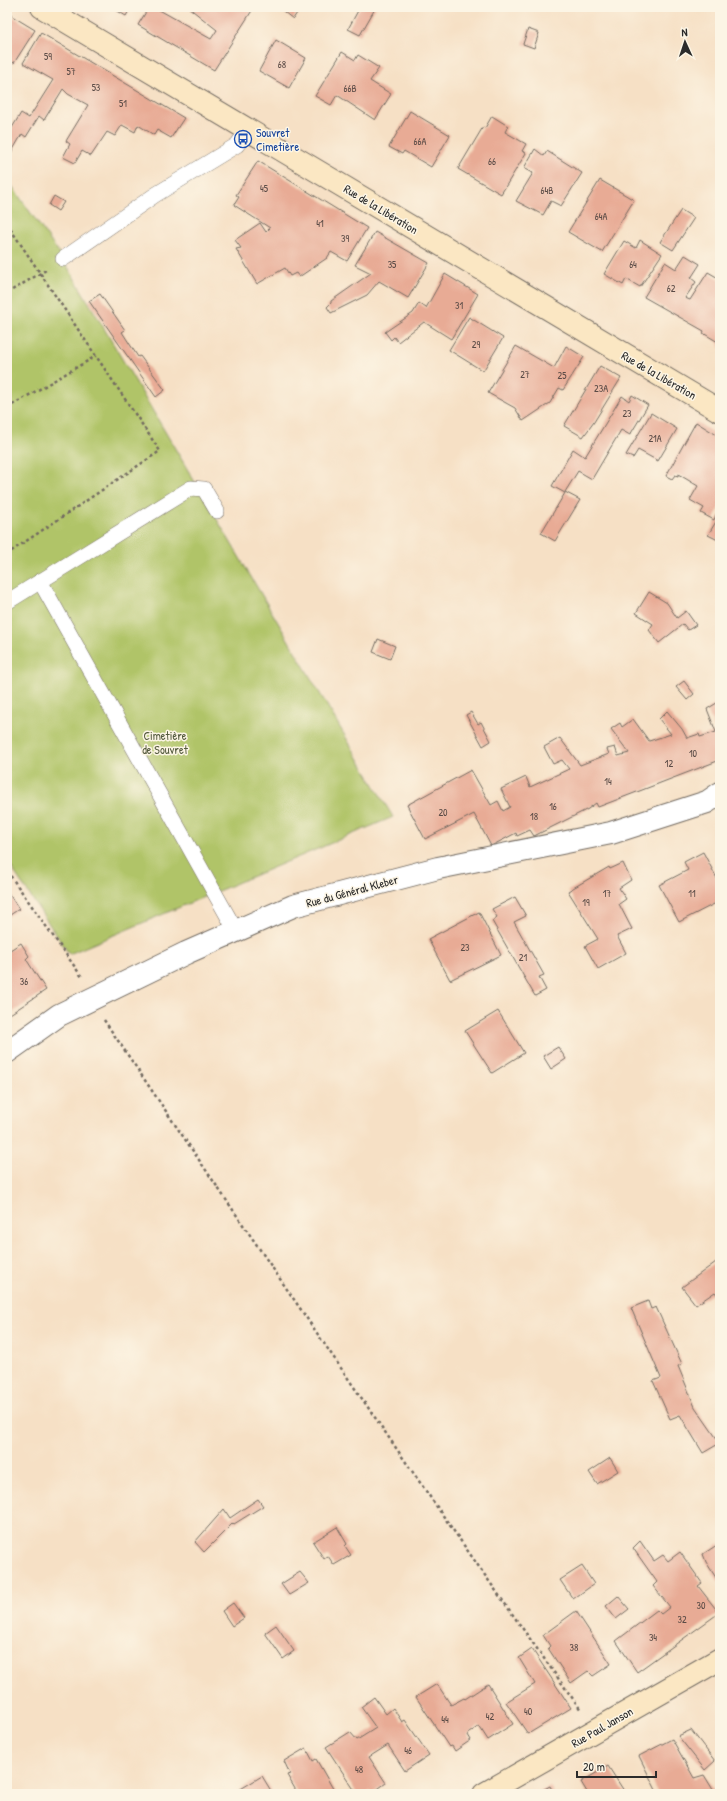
<svg xmlns="http://www.w3.org/2000/svg" width="727" height="1801" viewBox="0 0 727 1801" font-family="'Patrick Hand',sans-serif">
<style>
.green{fill:#b0c467;stroke:#6e7849}
.building{fill:#e8ab95}
.lines{fill:none;stroke-linecap:round;stroke-linejoin:round}
.service-casing{stroke:#726a61;stroke-width:16}
.minor-casing{stroke:#726a61;stroke-width:24}
.secondary-casing{stroke:#726a61;stroke-width:24}
.path{stroke:#726a61;stroke-width:2.5;stroke-dasharray:3 3;stroke-linecap:butt}
.service{stroke:#fff;stroke-width:15}
.minor{stroke:#fff;stroke-width:22}
.secondary{stroke:#fbe7c3;stroke-width:22}
.labels{text-anchor:middle;dominant-baseline:central;stroke-width:3;stroke-linejoin:round;paint-order:stroke}
.number-label{font-size:10px;fill:#5a4b46}
.transit-label{font-size:12px;fill:#164399;stroke:#fcf5e5;text-anchor:start}
.street-label{font-size:12px;fill:#2b2b2b;stroke:#fcf5e5}
.park-label{font-size:12px;fill:#53593d;stroke:#fcf5e5}
</style>
<rect width="100%" height="100%" fill="#fcf5e5"/>
<filter id="ink" filterUnits="userSpaceOnUse"><feTurbulence type="fractalNoise" baseFrequency=".025" numOctaves="2"/><feDisplacementMap in="SourceGraphic" scale="8" xChannelSelector="R" yChannelSelector="G"/><feConvolveMatrix kernelMatrix="1 2 1 2 8 2 1 2 1" color-interpolation-filters="sRGB"/></filter>
<filter id="wash" filterUnits="userSpaceOnUse"><feTurbulence type="fractalNoise" baseFrequency=".012" numOctaves="4" result="noise"/><feDisplacementMap in="SourceGraphic" scale="16" xChannelSelector="R" yChannelSelector="G"/><feGaussianBlur stdDeviation="0.9" result="paint"/><feColorMatrix in="noise" values="0 0 0 0 0 0 0 0 0 0 0 0 0 0 0 0 0 1.4 0 .05"/><feComposite in="paint" operator="in"/></filter>
<g filter="url(#wash)">
<rect width="100%" height="100%" fill="#f6e0c5"/>
<polygon class="green" points="7,179 63,259 393,817 69,954 7,861"/>
<g id="blocks">
<g class="building">
<polygon points="111,7 131,7 126,16"/>
<polygon points="149,7 154,7 211,39 217,30 188,7 251,7 253,9 214,70 138,25"/>
<polygon points="280,7 301,7 293,19 279,8"/>
<polygon points="360,7 376,7 360,35 348,29"/>
<polygon points="7,13 35,30 14,63 8,60 7,62"/>
<polygon points="528,29 539,33 534,48 523,44"/>
<polygon points="41,33 184,118 171,138 157,130 154,135 138,125 135,132 122,125 115,136 107,132 91,156 82,151 75,163 63,157 70,144 66,141 88,105 68,94 63,89 44,120 39,116 26,137 22,134 7,160 7,136 21,113 29,118 53,80 23,63"/>
<polygon points="276,40 306,58 289,88 259,71"/>
<polygon points="342,52 355,60 358,55 379,68 370,81 391,94 375,120 337,95 331,105 315,96"/>
<polygon points="410,111 450,135 431,167 404,151 402,154 389,147"/>
<polygon points="492,116 508,126 505,132 526,144 522,151 526,153 501,194 458,169 483,127 485,128"/>
<polygon points="535,149 544,156 547,151 582,173 561,206 551,201 543,215 516,201 533,173 524,168"/>
<polygon points="258,161 367,228 347,261 331,252 327,258 299,277 296,273 290,276 285,268 257,284 236,249 241,248 235,240 260,223 266,232 270,228 234,205 239,197 236,195"/>
<polygon points="600,180 634,200 602,252 568,232"/>
<polygon points="54,196 64,202 58,211 49,205"/>
<polygon points="681,210 694,218 673,250 660,242"/>
<polygon points="375,232 429,263 408,298 379,281 367,295 331,313 327,307 331,303 331,301 371,273 355,265"/>
<polygon points="640,240 662,254 640,287 626,279 623,285 604,274 624,241 636,248"/>
<polygon points="685,255 700,264 691,278 696,282 685,298 690,300 708,272 720,279 720,349 718,342 703,333 704,331 644,297 665,262 676,269"/>
<polygon points="445,274 478,294 451,339 424,322 398,342 394,337 391,340 385,332 413,313 419,303 426,308"/>
<polygon points="100,294 125,330 122,332 138,357 140,356 165,390 156,397 89,301"/>
<polygon points="469,317 503,338 483,371 449,350"/>
<polygon points="516,346 554,368 566,346 584,357 563,390 559,388 550,403 523,421 515,408 488,393"/>
<polygon points="600,366 621,378 594,422 583,437 564,426"/>
<polygon points="632,395 648,405 630,435 621,430 592,479 578,471 565,492 580,500 555,541 541,533 565,493 552,486 573,449 585,457 622,396 629,401"/>
<polygon points="651,413 677,429 658,461 638,450 633,458 626,455"/>
<polygon points="696,422 720,437 720,505 714,520 701,513 704,508 690,500 698,486 678,474 678,476 675,475 672,479 666,476"/>
<polygon points="720,515 720,541 708,535"/>
<polygon points="649,592 667,603 677,618 686,611 696,625 688,630 683,624 659,643 649,630 653,624 636,613"/>
<polygon points="378,639 395,646 390,659 373,652"/>
<polygon points="684,681 694,694 687,700 676,687"/>
<polygon points="720,701 720,760 598,807 596,803 588,809 534,836 530,830 517,836 516,833 491,846 474,814 425,839 407,805 471,770 491,805 498,801 503,811 510,807 501,789 526,777 530,787 569,769 562,760 553,764 544,747 560,738 580,765 609,754 607,749 615,747 618,756 629,753 611,729 620,723 622,727 633,719 649,741 671,734 659,719 667,711 682,729 687,738 699,734 700,737 716,732 707,709"/>
<polygon points="471,712 478,724 481,722 491,741 483,746 466,715"/>
<polygon points="703,852 720,884 720,901 679,922 659,885 688,870 684,862"/>
<polygon points="623,863 631,880 619,888 626,899 619,904 632,929 617,936 626,953 598,969 585,946 598,939 568,891 609,867 610,869"/>
<polygon points="7,891 19,909 7,917"/>
<polygon points="515,897 526,916 514,922 544,975 539,977 546,990 535,996 492,921 497,917 492,909"/>
<polygon points="479,912 501,955 450,980 428,939"/>
<polygon points="21,943 29,956 26,959 46,990 7,1016 7,952"/>
<polygon points="498,1011 524,1053 492,1073 465,1031"/>
<polygon points="558,1047 566,1059 551,1069 543,1056"/>
<polygon points="720,1259 720,1298 715,1292 696,1305 682,1287"/>
<polygon points="648,1301 651,1309 656,1307 682,1364 678,1366 695,1407 720,1443 703,1453 680,1415 670,1419 653,1381 661,1378 631,1308"/>
<polygon points="610,1458 618,1471 597,1484 589,1472"/>
<polygon points="258,1499 263,1506 234,1524 233,1523 204,1552 195,1542 224,1509 230,1518"/>
<polygon points="337,1527 347,1544 345,1546 351,1555 334,1565 328,1556 324,1559 313,1542"/>
<polygon points="640,1541 654,1561 663,1555 668,1561 680,1552 702,1583 698,1586 719,1613 637,1672 616,1641 657,1610 661,1614 670,1607 653,1586 657,1582 633,1548"/>
<polygon points="720,1543 720,1584 706,1562 703,1554"/>
<polygon points="582,1566 594,1584 573,1599 560,1580"/>
<polygon points="300,1572 309,1583 289,1595 281,1584"/>
<polygon points="618,1596 629,1609 616,1619 606,1606"/>
<polygon points="233,1603 244,1618 232,1626 222,1611"/>
<polygon points="576,1611 611,1664 593,1676 588,1671 571,1683 548,1648 550,1646 543,1635"/>
<polygon points="276,1625 294,1651 283,1659 265,1633"/>
<polygon points="532,1649 571,1708 528,1734 506,1702 535,1684 519,1658"/>
<polygon points="437,1684 451,1705 464,1698 465,1699 488,1684 513,1724 488,1740 479,1726 469,1733 468,1735 471,1740 455,1751 452,1746 449,1747 416,1697"/>
<polygon points="374,1697 386,1714 393,1708 402,1722 405,1720 429,1755 405,1771 388,1745 369,1757 386,1783 372,1793 370,1791 367,1794 357,1794 326,1747 350,1732 357,1740 376,1728 361,1707"/>
<polygon points="691,1730 715,1761 705,1770 678,1736"/>
<polygon points="672,1739 694,1778 704,1775 715,1793 658,1794 639,1756"/>
<polygon points="306,1748 313,1761 316,1759 336,1794 298,1794 287,1775 290,1774 284,1761"/>
<polygon points="608,1766 626,1794 584,1794 587,1792 581,1782"/>
<polygon points="262,1776 273,1794 241,1794 239,1790"/>
<polygon points="550,1786 554,1794 535,1794"/>
</g>
</g>
</g>
<g filter="url(#ink)">
<use href="#blocks" fill-opacity="0" stroke="#726a61" stroke-width="1"/>
<g class="lines">
<g class="service-casing">
<g id="service">
<polyline points="63,259 155,195 237,145 248,130"/>
<polyline points="40,581 236,931"/>
<polyline points="7,602 191,488 204,489 217,511"/>
</g>
</g>
<g class="minor-casing">
<polyline id="minor" points="7,1052 59,1015 186,953 293,906 438,868 611,833 707,802 720,793"/>
</g>
<g class="secondary-casing">
<g id="secondary">
<polyline points="42,7 720,411"/>
<polyline points="484,1794 720,1659"/>
</g>
</g>
<g class="path">
<polyline points="7,224 160,451 7,554"/>
<polyline points="7,293 46,270"/>
<polyline points="7,408 96,356"/>
<polyline points="7,871 82,977"/>
<path d="M104,1020C261,1251 417,1483 581,1710"/>
</g>
<use href="#service" class="service"/>
<use href="#minor" class="minor"/>
<use href="#secondary" class="secondary"/>
</g>
</g>
<defs>
<g id="bus-ring" transform="scale(0.9)"><circle r="9.5" fill="#fcf5e5" stroke="#1a4fb4" stroke-width="1.5"/><path d="M-5-6H5V4H4V6H2V4H-2V6H-4V4H-5ZM-3.5-4V0h7V-4ZM-3.5 1.2v1.5H-2V1.2ZM2 1.2v1.5H3.5V1.2Z" fill="#1a4fb4"/></g>
</defs>
<g fill-rule="evenodd">
<use href="#bus-ring" x="243" y="139"/>
</g>
<g class="labels">
<g class="number-label">
<text x="48" y="56">59</text>
<text x="282" y="64">68</text>
<text x="71" y="71">57</text>
<text x="96" y="87">53</text>
<text x="350" y="88">66B</text>
<text x="123" y="103">51</text>
<text x="420" y="141">66A</text>
<text x="492" y="161">66</text>
<text x="264" y="188">45</text>
<text x="547" y="190">64B</text>
<text x="601" y="216">64A</text>
<text x="320" y="223">41</text>
<text x="345" y="238">39</text>
<text x="392" y="264">35</text>
<text x="633" y="264">64</text>
<text x="671" y="288">62</text>
<text x="459" y="305">31</text>
<text x="476" y="344">29</text>
<text x="525" y="374">27</text>
<text x="562" y="375">25</text>
<text x="601" y="388">23A</text>
<text x="627" y="413">23</text>
<text x="655" y="438">21A</text>
<text x="693" y="753">10</text>
<text x="669" y="763">12</text>
<text x="608" y="781">14</text>
<text x="553" y="806">16</text>
<text x="443" y="812">20</text>
<text x="534" y="816">18</text>
<text x="607" y="893">17</text>
<text x="692" y="893">11</text>
<text x="586" y="902">19</text>
<text x="465" y="947">23</text>
<text x="523" y="957">21</text>
<text x="24" y="981">36</text>
<text x="701" y="1605">30</text>
<text x="682" y="1619">32</text>
<text x="653" y="1637">34</text>
<text x="574" y="1647">38</text>
<text x="528" y="1711">40</text>
<text x="490" y="1716">42</text>
<text x="445" y="1719">44</text>
<text x="408" y="1750">46</text>
<text x="359" y="1769">48</text>
</g>
<g class="transit-label">
<text x="256" y="132">Souvret<tspan x="256" dy="14">Cimetière</tspan></text>
</g>
<g class="street-label">
<text transform="translate(381 209) rotate(31)">Rue de la Libération</text>
<text transform="translate(659 375) rotate(30)">Rue de la Libération</text>
<text transform="translate(352 891) rotate(-15)">Rue du Général Kleber</text>
<text transform="translate(602 1727) rotate(-30)">Rue Paul Janson</text>
</g>
<g class="park-label">
<text x="165" y="735">Cimetière<tspan x="165" dy="14">de Souvret</tspan></text>
</g>
</g>
<rect width="727" height="1801" fill="none" stroke="#fcf5e5" stroke-width="24"/>
<g transform="translate(685 42) rotate(357)" stroke="#fcf5e5" stroke-width="3" paint-order="stroke">
<path d="M0-3L7 15L0 10L-7 15Z" fill="#2b2b2b"/>
<text y="-6" font-size="11" font-weight="bold" text-anchor="middle" fill="#2b2b2b">N</text>
</g>
<path d="M577 1771v6h79v-6" fill="none" stroke="#2b2b2b" stroke-width="2"/>
<text x="583" y="1771" font-size="12" fill="#2b2b2b" stroke="#fcf5e5" stroke-width="3" paint-order="stroke">20 m</text>
</svg>
